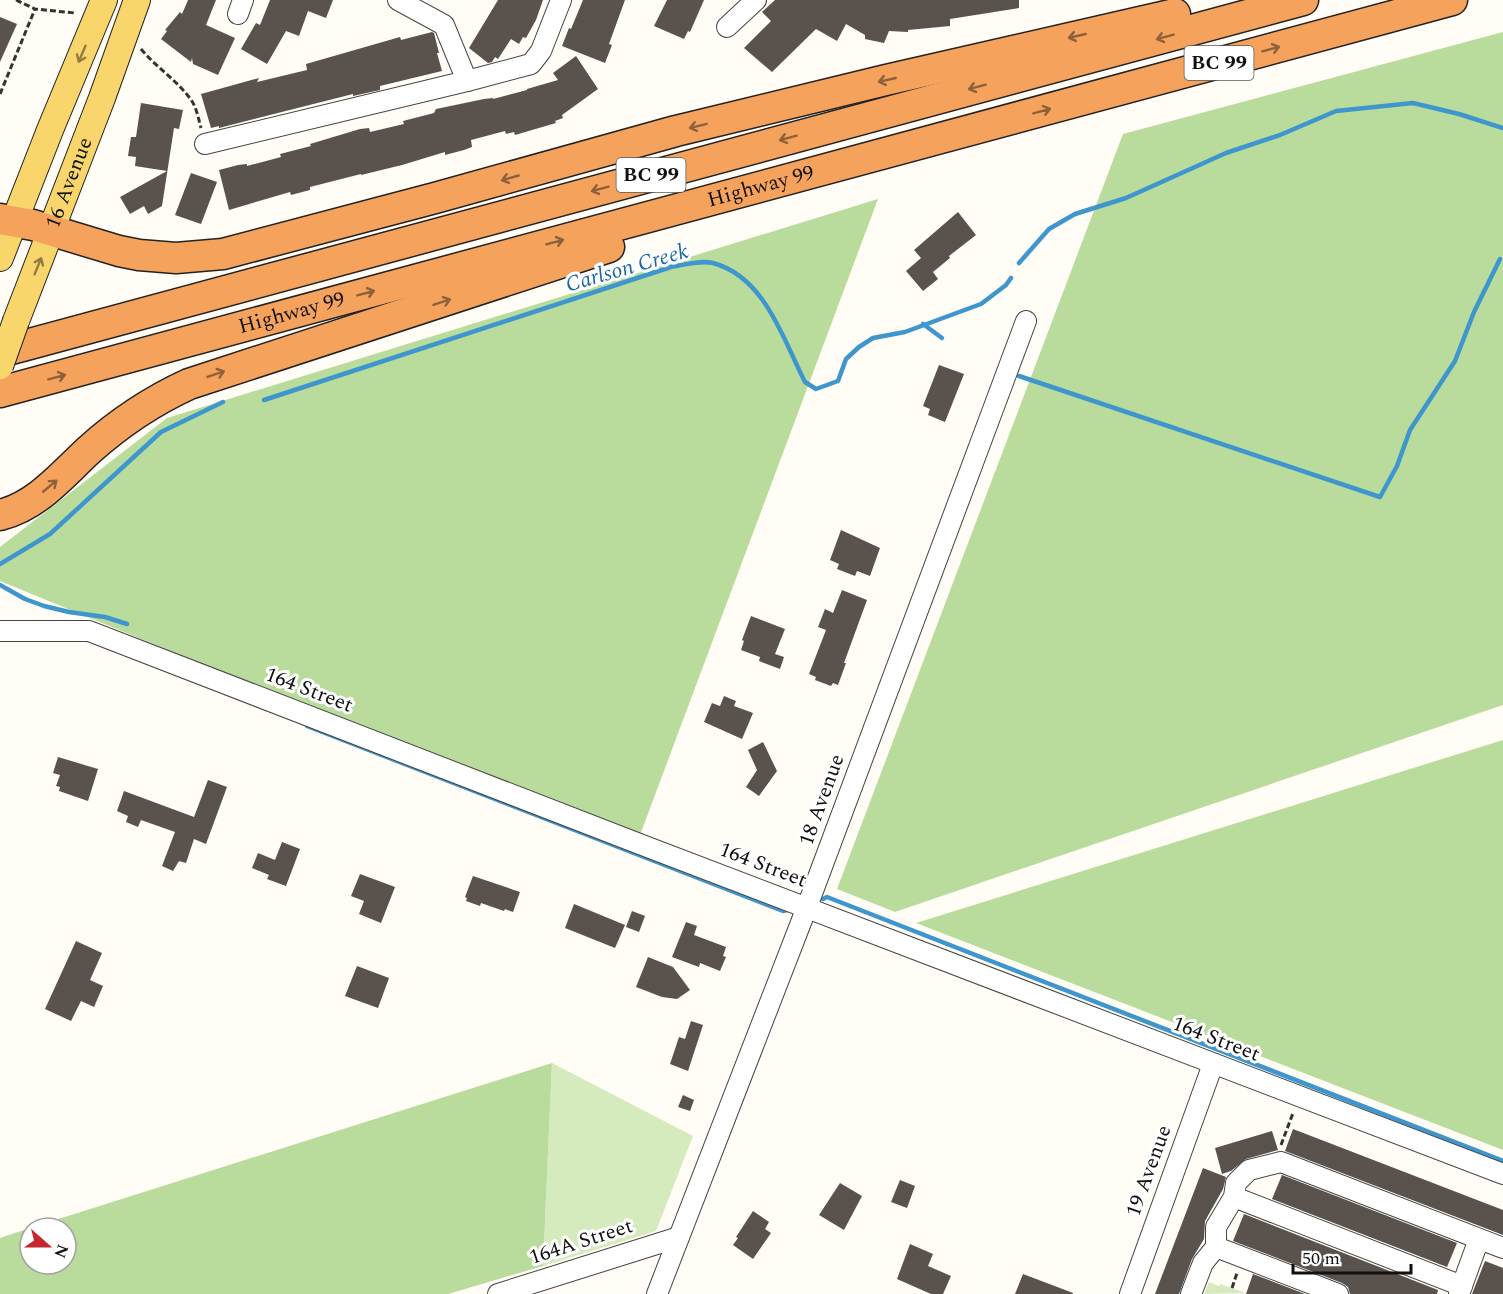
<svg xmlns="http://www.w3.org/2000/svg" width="1503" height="1294" viewBox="0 0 1503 1294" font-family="Spectral,serif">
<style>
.green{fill:#d5ebbd}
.forest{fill:#b9dc9c}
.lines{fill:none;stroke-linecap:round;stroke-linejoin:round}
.stream{stroke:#3f96cf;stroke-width:4.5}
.building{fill:#5a524d}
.minor-casing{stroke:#444;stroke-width:22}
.major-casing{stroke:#222;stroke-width:28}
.highway-casing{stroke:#222;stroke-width:33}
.path{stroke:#333;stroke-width:3;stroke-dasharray:6 3;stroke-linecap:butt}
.minor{stroke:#fff;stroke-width:20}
.major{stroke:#f9d66b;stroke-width:26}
.highway{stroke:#f5a25d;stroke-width:30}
.major-bridge-casing{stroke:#222;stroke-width:28;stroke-linecap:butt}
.major-bridge{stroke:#f9d66b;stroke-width:26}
.oneway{stroke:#8e613b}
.oneway2{stroke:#917d42}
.labels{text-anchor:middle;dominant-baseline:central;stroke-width:6;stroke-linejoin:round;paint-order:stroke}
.shield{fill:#fff;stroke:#585858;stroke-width:1.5}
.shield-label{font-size:20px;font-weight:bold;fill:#111}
.street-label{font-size:21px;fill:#111;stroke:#fff}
.water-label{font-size:22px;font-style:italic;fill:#1768a6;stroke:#fff}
</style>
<rect width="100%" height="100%" fill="#fffdf5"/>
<g class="green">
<polygon points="552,1063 693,1136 656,1231 543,1266"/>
<polygon points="1209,1282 1219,1286 1220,1284 1246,1293 1204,1294"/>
</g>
<g class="forest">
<polygon points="1503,32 1503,705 895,912 837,889 1123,134"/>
<polygon points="878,199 637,843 0,581 0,547 167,418"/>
<polygon points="1503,740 1503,1150 916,923"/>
<polygon points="552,1063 543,1266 448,1294 0,1294 0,1238 30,1228 30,1264 66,1264 66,1228 30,1228"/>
</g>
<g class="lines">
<g class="stream">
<polyline points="1019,263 1049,229 1075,214 1126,198 1226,153 1280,135 1336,111 1413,103 1459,114 1503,128"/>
<polyline points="923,324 942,338"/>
<polyline points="1019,376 1380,497 1397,466 1410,430 1455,361 1474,312 1500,259"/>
<path d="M264,400L671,267C684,265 700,260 713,263C765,277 783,339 805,382L816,389L838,381L846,359L859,347L873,338L905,332L981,304L1006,285L1011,278"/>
<polyline points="0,564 50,534 161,432 223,402"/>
<polyline points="0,585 25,599 44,606 69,612 105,617 127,624"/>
<polyline points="307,726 783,911 792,909"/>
<polyline points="823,899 827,897 1503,1161"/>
</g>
</g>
<g class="building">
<polygon points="188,0 216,0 206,25 235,38 218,75 193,64 192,58 191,62 161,39 167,31 165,30 180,12 182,14"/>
<polygon points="270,0 333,0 326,18 308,11 299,36 286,31 267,64 241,49 256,23 260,25"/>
<polygon points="498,0 543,0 536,20 526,38 523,37 519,44 511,39 498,59 495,57 492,62 488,63 469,48"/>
<polygon points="583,0 625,0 609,44 612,45 605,63 562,46 569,28 571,29"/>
<polygon points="667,0 704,0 690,32 688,31 684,39 654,26"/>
<polygon points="775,0 1019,0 1019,8 950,19 950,26 908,30 908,32 889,31 884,43 865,39 865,35 846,24 837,41 816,29 772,72 744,48 771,21 762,12"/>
<polygon points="0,17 17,24 0,62"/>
<polygon points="432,32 434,33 439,53 437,53 442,71 380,86 380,90 353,96 353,94 219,128 219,126 211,128 201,94 259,78 257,82 307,70 306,64 400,37 401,40"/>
<polygon points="576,56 598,89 562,115 563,118 555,121 556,123 515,135 514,132 506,134 505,131 471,140 472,147 464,150 445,155 445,152 402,165 361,175 361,174 310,187 310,190 291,195 290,192 229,210 219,170 238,165 247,164 247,166 281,157 280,154 311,146 310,144 360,129 369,128 370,132 404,124 403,121 434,113 436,109 484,99 493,98 493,99 527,90 527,89 558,80 553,73"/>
<polygon points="141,103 183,110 179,129 174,128 162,206 148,214 144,206 130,214 120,197 167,171 135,166 136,157 128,156 131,137 136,137"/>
<polygon points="191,173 217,182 201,224 175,215"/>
<polygon points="958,212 976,235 949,256 950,258 933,272 938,279 923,291 906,271 921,258 914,250"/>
<polygon points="939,365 964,374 945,422 928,415 930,409 923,406"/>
<polygon points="841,530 880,548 870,576 857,571 855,576 837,569 839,564 830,560"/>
<polygon points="842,590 867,600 844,663 846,663 838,685 833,683 831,686 815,680 816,677 809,674 826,630 818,627 825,609 833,613"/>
<polygon points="751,616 785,629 775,654 784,657 780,669 759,661 760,657 741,650 744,641 742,640"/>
<polygon points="724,696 736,701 734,706 753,713 742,739 704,722 712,703 720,706"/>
<polygon points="763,742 777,771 759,796 746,787 757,770 748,750"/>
<polygon points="58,757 98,769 88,801 59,791 60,787 56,786 60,775 53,773"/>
<polygon points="208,780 227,787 206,844 194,839 186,863 179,861 173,871 162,866 175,832 141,820 138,827 126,822 128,816 117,811 124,791 194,817"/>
<polygon points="282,842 300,849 286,886 267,879 269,875 252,868 258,853 275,860"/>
<polygon points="360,874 395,887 381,923 359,914 364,901 351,896"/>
<polygon points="473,876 520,892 513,912 505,909 504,911 481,903 480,906 466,901 467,898 465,897"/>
<polygon points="574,904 625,925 615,948 565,928"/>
<polygon points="632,911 645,916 639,932 626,927"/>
<polygon points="686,922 697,926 694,935 726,947 723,956 726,957 720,971 700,963 699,967 672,957"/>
<polygon points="76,941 102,953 90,980 103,986 94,1007 81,1001 71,1021 45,1009"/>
<polygon points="648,957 673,967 690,990 677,999 662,997 636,987"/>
<polygon points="357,966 389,978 378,1008 345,996"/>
<polygon points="691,1021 703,1025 688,1071 670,1064 679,1037 685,1039"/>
<polygon points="683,1095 694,1100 690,1111 678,1107"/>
<polygon points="1293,1129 1503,1210 1503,1235 1285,1151"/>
<polygon points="1272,1131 1278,1150 1246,1159 1231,1171 1222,1174 1215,1148"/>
<polygon points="1203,1168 1226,1177 1223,1189 1205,1221 1204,1239 1192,1259 1179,1294 1155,1294"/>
<polygon points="1282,1175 1457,1243 1447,1267 1272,1199"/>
<polygon points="900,1180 915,1186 907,1208 891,1202"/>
<polygon points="840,1183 862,1196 844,1230 819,1215"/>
<polygon points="753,1211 769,1222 765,1229 771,1233 753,1259 733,1245 738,1238 736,1237"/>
<polygon points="1244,1214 1438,1290 1437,1294 1350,1294 1348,1287 1342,1283 1233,1241"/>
<polygon points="910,1244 933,1254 928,1266 951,1276 943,1294 931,1294 897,1279"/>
<polygon points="1485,1261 1503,1268 1503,1294 1472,1294"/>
<polygon points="1023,1274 1073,1293 1073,1294 1015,1294"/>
<polygon points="1253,1274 1305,1294 1246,1294"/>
</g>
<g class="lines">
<g class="minor-casing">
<g id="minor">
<polyline points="398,0 444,25 467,81"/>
<polyline points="238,14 243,0"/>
<polyline points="727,27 756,0"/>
<polyline points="205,144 467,81 531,64 541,51 561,0"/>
<polyline points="0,631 89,631 637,843 1503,1174"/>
<polyline points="1234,1197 1462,1286"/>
<polyline points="1216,1247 1338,1294"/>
<polyline points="498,1294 679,1237"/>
<polyline points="657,1294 807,907 1026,321"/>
<polyline points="1130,1294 1213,1064"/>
<polyline points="1191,1294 1203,1263 1216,1247 1216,1227 1234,1197 1236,1183 1249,1170 1281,1162 1503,1248"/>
<polyline points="1459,1294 1479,1239"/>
</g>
</g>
<g class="major-casing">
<g id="major">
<polyline points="0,258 50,130 104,0"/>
<path id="s1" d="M16,321L102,98L137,0"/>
</g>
</g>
<g class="highway-casing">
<g id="highway">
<polyline points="0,219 33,225 119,251 139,255 176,258 223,254 435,198 676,131 886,80 1175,14"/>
<polyline points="0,352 1303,0"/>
<path id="s2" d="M0,392L1452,0"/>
<path d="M0,515C37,506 62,475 89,450C119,423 152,401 189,384L609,247"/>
</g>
</g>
<g class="path">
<polyline points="16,0 35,9 75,13"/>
<path d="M141,49C156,67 175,79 189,97C196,105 198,117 201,128"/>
<polyline points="0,94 35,9"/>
<polyline points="1281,1145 1293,1113"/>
<polyline points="1232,1288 1237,1273"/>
</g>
<use href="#minor" class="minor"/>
<use href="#major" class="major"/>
<use href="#highway" class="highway"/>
<g class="major-bridge-casing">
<polyline id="major-bridge" points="0,366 16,321"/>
</g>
<use href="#major-bridge" class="major-bridge"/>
</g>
<defs><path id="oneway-shaft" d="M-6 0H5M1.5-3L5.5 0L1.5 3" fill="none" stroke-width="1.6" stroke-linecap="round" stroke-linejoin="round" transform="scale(1.5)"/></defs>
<g class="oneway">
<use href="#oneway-shaft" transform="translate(1077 36) rotate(167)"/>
<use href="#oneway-shaft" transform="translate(1165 37) rotate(165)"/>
<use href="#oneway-shaft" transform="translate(1271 49) rotate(-15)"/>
<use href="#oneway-shaft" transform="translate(887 80) rotate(167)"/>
<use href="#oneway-shaft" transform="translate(977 87) rotate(165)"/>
<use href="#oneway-shaft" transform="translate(1042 111) rotate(-15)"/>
<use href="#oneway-shaft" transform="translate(698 126) rotate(166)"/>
<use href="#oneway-shaft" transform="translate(788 138) rotate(165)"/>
<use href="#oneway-shaft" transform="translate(510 178) rotate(164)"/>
<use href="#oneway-shaft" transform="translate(600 189) rotate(165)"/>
<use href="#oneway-shaft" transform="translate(555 242) rotate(-15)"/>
<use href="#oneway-shaft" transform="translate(366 293) rotate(-15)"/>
<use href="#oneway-shaft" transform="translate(442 302) rotate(-18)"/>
<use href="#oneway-shaft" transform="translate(216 374) rotate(-19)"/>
<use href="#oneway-shaft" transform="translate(57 377) rotate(-15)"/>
<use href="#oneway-shaft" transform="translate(50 486) rotate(-40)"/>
</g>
<g class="oneway2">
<use href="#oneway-shaft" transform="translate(82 54) rotate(113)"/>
<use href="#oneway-shaft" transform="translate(38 266) rotate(-68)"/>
</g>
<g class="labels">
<g class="shield">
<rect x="1184.5" y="46" width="69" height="34" rx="4.5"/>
<rect x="616.5" y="158" width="69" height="34" rx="4.5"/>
</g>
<g class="shield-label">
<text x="1219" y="63">BC 99</text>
<text x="651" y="175">BC 99</text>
</g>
<g class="street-label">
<text stroke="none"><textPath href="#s1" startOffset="148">16 Avenue</textPath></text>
<text stroke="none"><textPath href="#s2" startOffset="788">Highway 99</textPath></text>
<text stroke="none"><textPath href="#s2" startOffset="302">Highway 99</textPath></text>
<text transform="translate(309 690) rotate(21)">164 Street</text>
<text transform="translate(822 800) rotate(-70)">18 Avenue</text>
<text transform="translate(763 865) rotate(21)">164 Street</text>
<text transform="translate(1216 1039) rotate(21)">164 Street</text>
<text transform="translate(1149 1171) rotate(-70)">19 Avenue</text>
<text transform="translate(581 1242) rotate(-18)">164A Street</text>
</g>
<g class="water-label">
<text transform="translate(627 268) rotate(-16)">Carlson Creek</text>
</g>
</g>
<g transform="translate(48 1246) rotate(111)"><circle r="28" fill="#ffffff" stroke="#a0a0a0" stroke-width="1.5"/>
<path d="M0-4.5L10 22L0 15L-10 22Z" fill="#c4262e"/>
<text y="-9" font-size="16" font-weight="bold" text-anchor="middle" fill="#111111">N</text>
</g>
<path d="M1293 1264v9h118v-9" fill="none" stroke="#111111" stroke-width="3"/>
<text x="1302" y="1264" font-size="18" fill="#111111" stroke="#ffffff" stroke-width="4.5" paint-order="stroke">50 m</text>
</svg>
